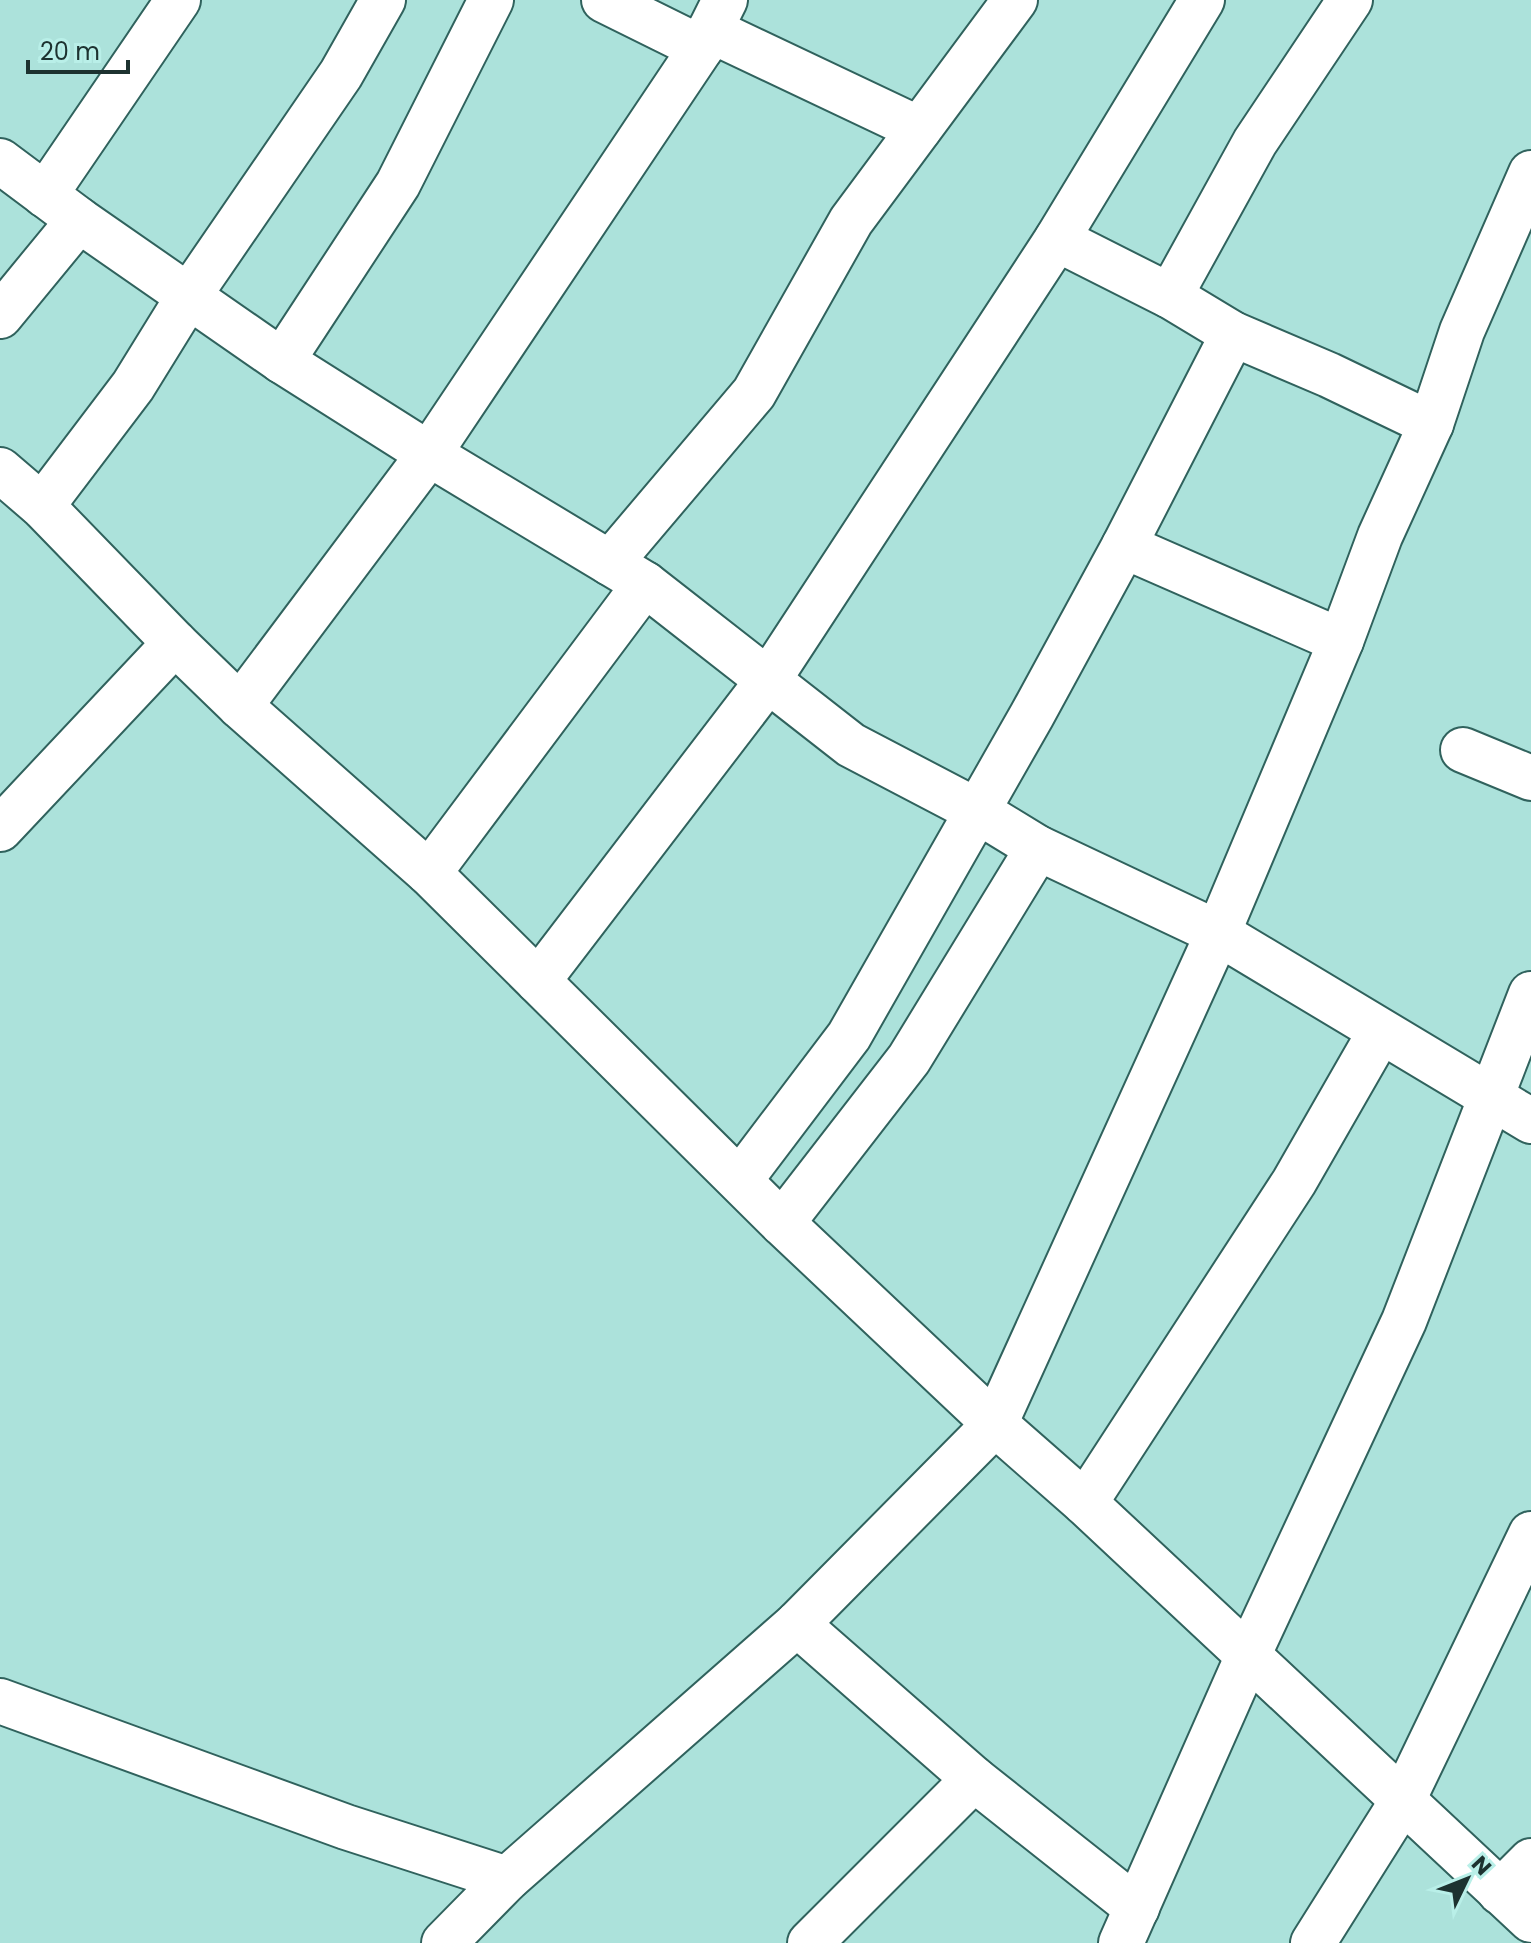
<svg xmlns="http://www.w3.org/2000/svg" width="1531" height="1943" viewBox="0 0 1531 1943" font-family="Poppins,sans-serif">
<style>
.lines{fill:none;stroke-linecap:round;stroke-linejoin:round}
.minor-casing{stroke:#30625d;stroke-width:48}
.minor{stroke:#fff;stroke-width:44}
</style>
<rect width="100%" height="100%" fill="#ace2db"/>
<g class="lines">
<g class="minor-casing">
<g id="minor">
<polyline points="604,0 701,48"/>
<polyline points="710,30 919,129"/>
<polyline points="0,161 79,220 282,361 429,454 645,584 851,745 979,812 1038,848 1218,933 1531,1121"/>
<polyline points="45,195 178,0"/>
<polyline points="1057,239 1170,296 1233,334 1329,375 1431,424"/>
<polyline points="1170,296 1255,142 1350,0"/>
<polyline points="0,316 79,220"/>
<polyline points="282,361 398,184 491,0"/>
<polyline points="0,470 42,506 175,643 240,706 429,873 782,1223 995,1424 1085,1503 1531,1920"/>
<polyline points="42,506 133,386 188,297 341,74 383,0"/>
<polyline points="1124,546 1341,641"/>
<polyline points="610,563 754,393 851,221 1015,0"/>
<polyline points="240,706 429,454 701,48 725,0"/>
<polyline points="1463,750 1531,778"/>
<polyline points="0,829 175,643"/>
<polyline points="429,873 645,584"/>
<polyline points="538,981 769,679 1057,239 1202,0"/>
<polyline points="740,1180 849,1036 1032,715 1124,546 1233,334"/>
<polyline points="782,1223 909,1059 1038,848"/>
<polyline points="1085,1503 1294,1182 1380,1032"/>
<polyline points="797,1624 974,1779 1137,1908"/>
<polyline points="0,1701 346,1827 507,1879"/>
<polyline points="1500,1892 1531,1861"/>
<polyline points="444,1943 507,1879 797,1624 995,1424 1218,933 1341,641 1380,536 1431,424 1462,331 1531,173"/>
<polyline points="810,1943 974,1779"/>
<polyline points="1121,1943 1247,1658 1404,1321 1531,994"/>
<polyline points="1313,1943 1403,1800 1531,1534"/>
</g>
</g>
<use href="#minor" class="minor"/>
</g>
<g transform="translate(1467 1879) rotate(47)" stroke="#b9efe8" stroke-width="6" paint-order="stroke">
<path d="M0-6L14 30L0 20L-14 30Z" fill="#1d3230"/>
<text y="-12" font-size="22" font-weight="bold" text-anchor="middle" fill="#1d3230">N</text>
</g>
<path d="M28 60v12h100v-12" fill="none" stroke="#1d3230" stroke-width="4"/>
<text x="40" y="60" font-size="24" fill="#1d3230" stroke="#b9efe8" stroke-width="6" paint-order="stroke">20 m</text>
</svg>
